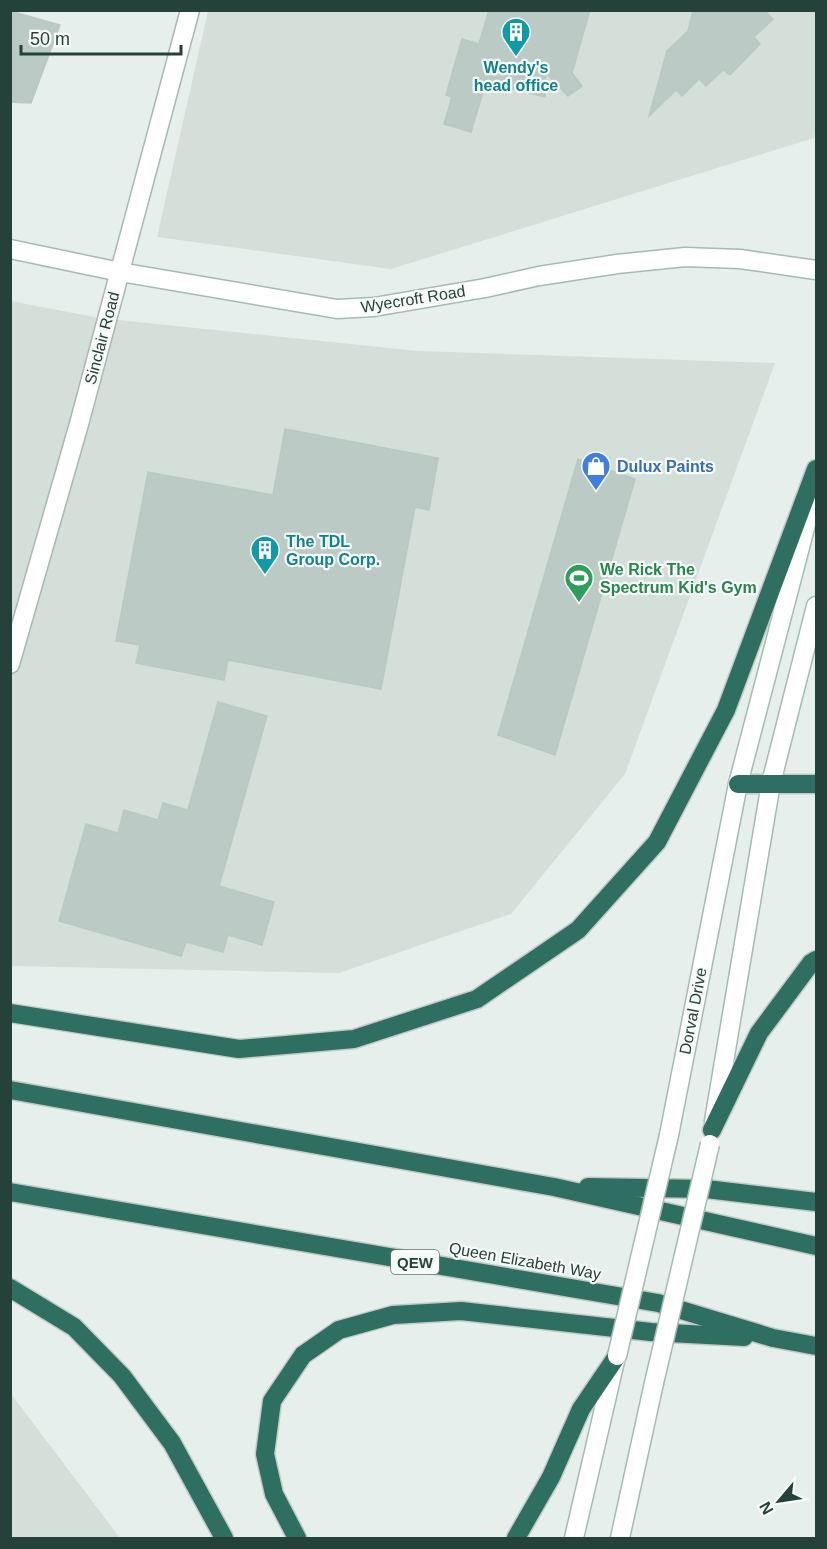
<svg xmlns="http://www.w3.org/2000/svg" width="827" height="1549" viewBox="0 0 827 1549" font-family="Helvetica,sans-serif">
<style>
.built{fill:#d4dfda}
.building{fill:#bbcac4;stroke:#b8c9c2;stroke-width:1.5}
.lines{fill:none;stroke-linecap:round;stroke-linejoin:round}
.street-casing{stroke:#a8b8b2;stroke-width:21}
.secondary-casing{stroke:#a4bbb3;stroke-width:21}
.highway-casing{stroke:#c2cac8;stroke-width:21}
.street{stroke:#fff;stroke-width:18}
.secondary{stroke:#fff;stroke-width:18}
.highway{stroke:#2f6f62;stroke-width:18}
.secondary-bridge-casing{stroke:#a4bbb3;stroke-width:21;stroke-linecap:butt}
.secondary-bridge{stroke:#fff;stroke-width:18}
.labels{text-anchor:middle;dominant-baseline:central;stroke-width:4.5;stroke-linejoin:round;paint-order:stroke}
.shield{fill:#f7fbf9;stroke:#637a73;stroke-width:1.5}
.shield-label{font-size:15px;font-weight:bold;fill:#24423a}
.culture-label{font-size:16px;font-weight:bold;fill:#0d838f;stroke:#f7fbf9}
.street-label{font-size:16px;fill:#24423a;stroke:#f7fbf9}
.shop-label{font-size:16px;font-weight:bold;fill:#366cbe;stroke:#f7fbf9;text-anchor:start}
.leisure-label{font-size:16px;font-weight:bold;fill:#27864d;stroke:#f7fbf9;text-anchor:start}
</style>
<rect width="100%" height="100%" fill="#e6efeb"/>
<g class="built">
<polygon points="208,11 816,11 816,124 814,138 391,269 157,237"/>
<polygon points="11,301 99,318 418,351 775,363 625,774 511,914 339,973 11,966"/>
<polygon points="10,1394 11,1394 120,1538 11,1538"/>
</g>
<g class="building">
<polygon points="489,10 590,10 572,73 582,86 568,96 546,73 545,97 486,82 471,132 444,124 452,97 446,95 462,39 479,44"/>
<polygon points="693,10 764,10 773,19 754,37 760,44 730,75 723,70 706,86 699,79 682,96 676,90 649,116 667,51 688,31"/>
<polygon points="10,11 60,25 31,103 10,102"/>
<polygon points="285,429 438,458 429,510 415,507 381,689 228,660 224,680 136,663 140,645 116,641 148,472 273,495"/>
<polygon points="578,459 635,479 555,755 498,735"/>
<polygon points="218,702 267,716 219,886 274,902 262,945 228,935 223,952 186,942 181,956 59,921 86,824 118,833 124,810 158,820 163,803 188,810"/>
</g>
<g class="lines">
<g class="street-casing">
<polyline id="street" points="10,664 79,424 190,10"/>
</g>
<g class="secondary-casing">
<g id="secondary">
<polyline points="10,249 120,272 337,309 374,307 485,288 539,276 617,264 685,257 740,259 816,270"/>
<polyline points="714,1121 771,783 816,606"/>
<polyline points="669,1135 738,784 815,490"/>
<polyline points="574,1538 616,1357"/>
<polyline points="620,1538 654,1383"/>
</g>
</g>
<g class="highway-casing">
<g id="highway">
<polyline points="738,784 816,784"/>
<polyline points="10,1013 239,1049 354,1039 477,999 578,930 657,842 726,710 816,469"/>
<polyline points="10,1090 554,1187 816,1246"/>
<polyline points="712,1130 759,1033 811,963 816,960"/>
<polyline points="588,1187 706,1189 816,1202"/>
<polyline points="10,1192 658,1303 773,1338 816,1346"/>
<polyline points="10,1288 74,1327 122,1376 172,1443 224,1538"/>
<polyline points="297,1538 274,1494 265,1454 272,1401 303,1355 339,1330 393,1315 461,1311 651,1332 744,1337"/>
<polyline points="516,1538 551,1477 581,1409 617,1356"/>
</g>
</g>
<use href="#street" class="street"/>
<use href="#secondary" class="secondary"/>
<use href="#highway" class="highway"/>
<g class="secondary-bridge-casing">
<g id="secondary-bridge">
<polyline points="617,1356 669,1135"/>
<polyline points="654,1383 710,1144"/>
</g>
</g>
<use href="#secondary-bridge" class="secondary-bridge"/>
</g>
<defs>
<g id="building-pin" transform="scale(1.5)"><path d="M0 17L-7.5 6A9.5 9.5 0 1 1 7.5 6Z" fill="#0f9aa8" stroke="#f7fbf9"/><path d="M-4-6H4V6H1V3H-1V6H-4ZM-2.5-4.3h1.7v1.8h-1.7ZM.8-4.3h1.7v1.8H.8ZM-2.5-1h1.7V.8h-1.7ZM.8-1h1.7V.8H.8Z" fill="#fff"/></g>
<g id="shop-pin" transform="scale(1.5)"><path d="M0 17L-7.5 6A9.5 9.5 0 1 1 7.5 6Z" fill="#3f7fe0" stroke="#f7fbf9"/><path d="M-5-2.5h2.3a2.7 3.5 0 0 1 5.4 0H5L5.5 6h-11ZM-1.5-2.5h3a1.5 2.3 0 0 0-3 0Z" fill="#fff"/></g>
<g id="stadium-pin" transform="scale(1.5)"><path d="M0 17L-7.5 6A9.5 9.5 0 1 1 7.5 6Z" fill="#2e9e5b" stroke="#f7fbf9"/><path d="M0-5a6.5 5 0 1 0 0 10a6.5 5 0 1 0 0-10ZM-3.5-1.8h7v3.6h-7Z" fill="#fff"/></g>
</defs>
<g fill-rule="evenodd">
<use href="#building-pin" x="516" y="32"/>
<use href="#shop-pin" x="596" y="466"/>
<use href="#building-pin" x="265" y="550"/>
<use href="#stadium-pin" x="579" y="578"/>
</g>
<g class="labels">
<rect class="shield" x="391" y="1250" width="48" height="24" rx="4.5"/>
<g class="shield-label">
<text x="415" y="1262">QEW</text>
</g>
<g class="culture-label">
<text x="516" y="67">Wendy's<tspan x="516" dy="18">head office</tspan></text>
<text x="286" y="541" text-anchor="start">The TDL<tspan x="286" dy="18">Group Corp.</tspan></text>
</g>
<g class="street-label">
<text transform="translate(413 299) rotate(-9)">Wyecroft Road</text>
<text transform="translate(102 338) rotate(-75)">Sinclair Road</text>
<text transform="translate(693 1011) rotate(-79)">Dorval Drive</text>
<text transform="translate(525 1261) rotate(10)">Queen Elizabeth Way</text>
</g>
<g class="shop-label">
<text x="617" y="466">Dulux Paints</text>
</g>
<g class="leisure-label">
<text x="600" y="569">We Rick The<tspan x="600" dy="18">Spectrum Kid's Gym</tspan></text>
</g>
</g>
<rect width="827" height="1549" fill="none" stroke="#24423a" stroke-width="24"/>
<g transform="translate(779 1501) rotate(241)" stroke="#f7fbf9" stroke-width="4.5" paint-order="stroke">
<path d="M0-4.5L10 22L0 15L-10 22Z" fill="#24423a"/>
<text y="-9" font-size="16" font-weight="bold" text-anchor="middle" fill="#24423a">N</text>
</g>
<path d="M21 45v9h160v-9" fill="none" stroke="#24423a" stroke-width="3"/>
<text x="30" y="45" font-size="18" fill="#24423a" stroke="#f7fbf9" stroke-width="4.5" paint-order="stroke">50 m</text>
</svg>
